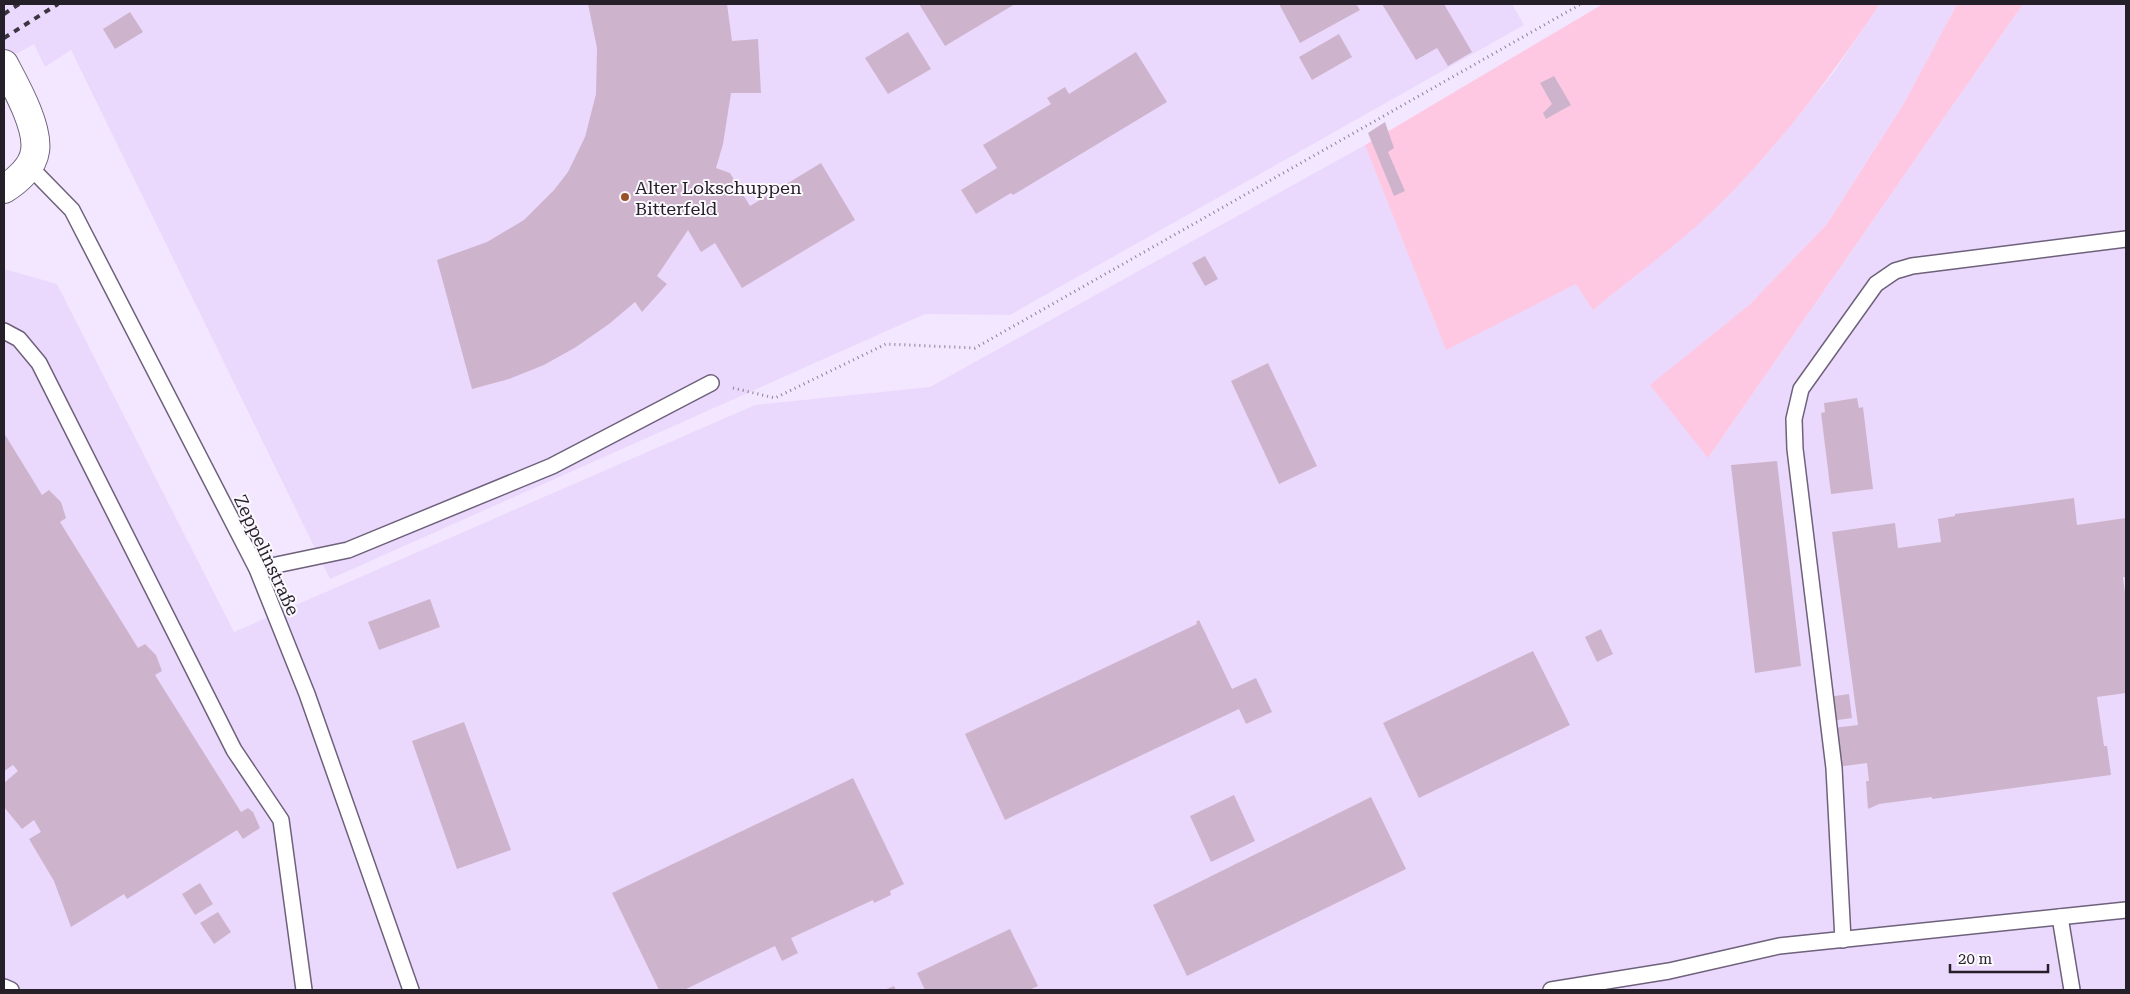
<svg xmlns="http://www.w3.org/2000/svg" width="2130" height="994" viewBox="0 0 2130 994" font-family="'Roboto Serif',serif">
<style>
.built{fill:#ebd9fd}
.green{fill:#fec8e2}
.building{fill:#cdb4cc}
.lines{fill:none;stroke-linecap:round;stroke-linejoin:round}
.service-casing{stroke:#6e617b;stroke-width:18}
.tertiary-casing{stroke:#6e617b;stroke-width:30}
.path{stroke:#8a8293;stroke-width:3;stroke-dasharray:1 4;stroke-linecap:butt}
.service{stroke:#fff;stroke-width:15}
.tertiary{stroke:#fff;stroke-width:28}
.rail{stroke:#3b3541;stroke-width:4;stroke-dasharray:6 6;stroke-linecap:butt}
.poi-dot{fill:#98522a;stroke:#fbf8fe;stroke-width:2}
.labels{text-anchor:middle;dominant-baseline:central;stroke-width:4;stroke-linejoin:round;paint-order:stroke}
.poi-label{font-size:18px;fill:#241f29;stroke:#fbf8fe;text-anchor:start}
.street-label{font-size:18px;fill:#241f29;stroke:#fbf8fe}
</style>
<rect width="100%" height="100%" fill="#f3e7ff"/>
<g class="built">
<polygon points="4,4 1512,4 1524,25 1010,315 925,314 330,579 71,50 45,67 34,44 4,61"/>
<polygon points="1880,4 1957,4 1903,105 1827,224 1749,305 1708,458 2023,4 2126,4 2126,990 4,990 4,269 57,284 234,632 755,405 930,387 1365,145 1446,349 1702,221 1769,152 1834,72"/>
</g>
<g class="green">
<path d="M1603,4H1880C1828,81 1771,157 1702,221C1668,252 1629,280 1593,310L1576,284L1446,350L1365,145Z"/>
<polygon points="1957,4 2023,4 1708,458 1650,385 1749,305 1827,224 1903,105"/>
</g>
<g class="building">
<polygon points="588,4 727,4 732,41 758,39 761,93 731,93 723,144 716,168 730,173 750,206 821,163 855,220 742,288 715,243 701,252 688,230 657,276 667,284 642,312 635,302 609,324 576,347 544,365 509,379 472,389 437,260 487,242 524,220 554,190 568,172 585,137 596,94 597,48"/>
<polygon points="919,4 1015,4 945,46"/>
<polygon points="1279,4 1356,4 1360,10 1300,43"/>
<polygon points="1382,4 1444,4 1472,52 1448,66 1437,48 1416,60"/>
<polygon points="130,12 143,32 115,49 103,29"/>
<polygon points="908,32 931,69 888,94 865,58"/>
<polygon points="1339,34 1352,57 1312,80 1299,57"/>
<polygon points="1136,52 1167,102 1013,195 1011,193 976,214 961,190 997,168 983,145 1051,104 1047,98 1065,87 1069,94"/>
<polygon points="1554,76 1571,105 1546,119 1543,113 1552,104 1540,83"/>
<polygon points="1385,122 1394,148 1388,152 1405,191 1394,196 1368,133"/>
<polygon points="1205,256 1218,279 1205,286 1192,263"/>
<polygon points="1268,363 1317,466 1279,484 1231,381"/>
<polygon points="1857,398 1859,408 1863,407 1873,489 1831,494 1821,413 1825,412 1824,403"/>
<polygon points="4,433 42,495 49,490 61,502 66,518 60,522 138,648 145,644 156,655 162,671 155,675 241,812 248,808 253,812 260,828 243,839 237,830 127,899 124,894 71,927 54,881 29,839 41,832 34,820 22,829 4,807 4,783 18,771 13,765 4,771"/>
<polygon points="1777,461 1801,666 1755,673 1731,465"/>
<polygon points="2074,498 2077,525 2126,518 2126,577 2123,577 2126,601 2126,693 2097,697 2104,746 2107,746 2111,775 1932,799 1932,797 1879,804 1868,809 1866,781 1869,781 1867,763 1837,767 1833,728 1858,725 1832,532 1895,523 1898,548 1941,542 1938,519 1955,516 1955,514"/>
<polygon points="430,599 440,627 379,650 368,622"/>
<polygon points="1199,620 1232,689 1256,678 1272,712 1246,724 1239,709 1005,820 965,734 1197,624 1196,622"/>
<polygon points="1601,629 1613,654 1597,662 1585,637"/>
<polygon points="1533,651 1570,725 1419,798 1383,723"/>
<polygon points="1849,694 1852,718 1831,721 1828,697"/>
<polygon points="464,722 511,850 457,869 412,741"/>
<polygon points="853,778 904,884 890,891 891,895 874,903 873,900 791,938 798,953 782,961 775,946 684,990 659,990 612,893"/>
<polygon points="1234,795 1255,841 1211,862 1190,816"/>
<polygon points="1371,797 1406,869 1187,976 1153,905"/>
<polygon points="200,883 213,904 195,915 182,894"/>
<polygon points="218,912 231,932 214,944 200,923"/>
<polygon points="1010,929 1038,986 1029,990 925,990 917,973"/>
<polygon points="894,986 896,990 884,990"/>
</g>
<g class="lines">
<g class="service-casing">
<g id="service">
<polyline points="29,166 72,210 257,569 307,694 411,990"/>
<polyline points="4,331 19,339 39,363 234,750 281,820 304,990"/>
<polyline points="257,569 348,550 552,466 711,383"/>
<polyline points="2060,917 2072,990"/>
<polyline points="1843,940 1834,768 1795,449 1794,419 1801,389 1876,284 1895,271 1912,266 2126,239"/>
<polyline points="4,987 11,990"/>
<polyline points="1551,990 1669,971 1779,946 2126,910"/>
</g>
</g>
<g class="tertiary-casing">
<path id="tertiary" d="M4,64C15,85 39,127 35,151C33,167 17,181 4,189"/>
</g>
<polyline class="path" points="733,388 775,398 886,344 975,348 1581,4"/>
<use href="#service" class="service"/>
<use href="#tertiary" class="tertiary"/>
<g class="rail">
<polyline points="4,14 19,4"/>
<polyline points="4,38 58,4"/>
</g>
</g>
<circle class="poi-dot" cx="625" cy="197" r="5"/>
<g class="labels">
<g class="poi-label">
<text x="635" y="187">Alter Lokschuppen<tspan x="635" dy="21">Bitterfeld</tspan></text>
</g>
<g class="street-label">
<text transform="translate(267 555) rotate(65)">Zeppelinstraße</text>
</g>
</g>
<rect width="2130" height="994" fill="none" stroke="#241f29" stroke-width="10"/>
<path d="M1950 964v8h98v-8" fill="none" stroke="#241f29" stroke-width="2.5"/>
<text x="1958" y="964" font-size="15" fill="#241f29" stroke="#fbf8fe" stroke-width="4" paint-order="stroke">20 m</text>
</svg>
